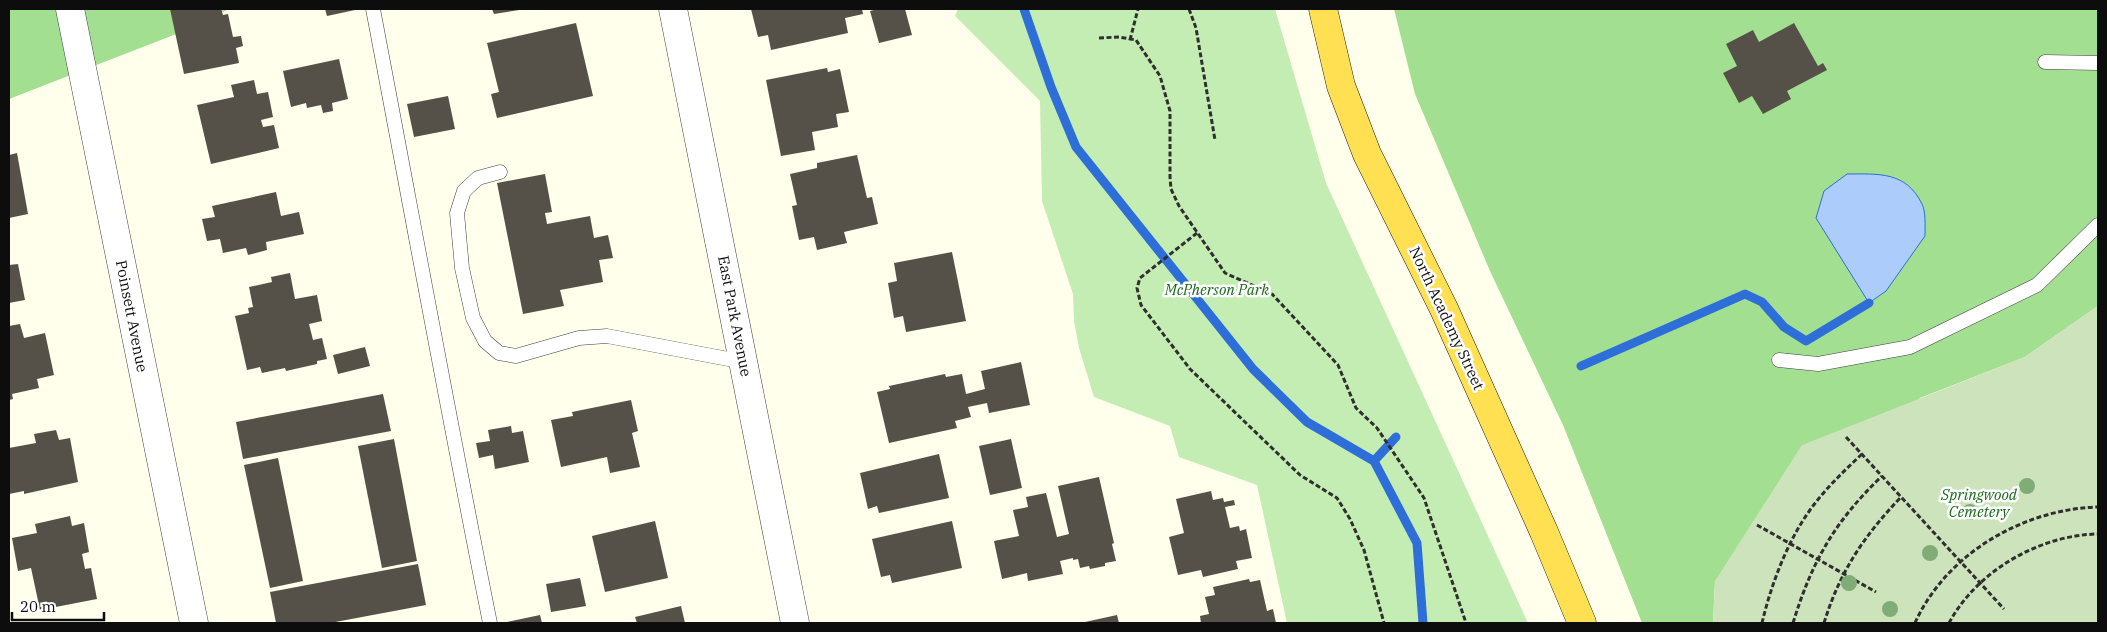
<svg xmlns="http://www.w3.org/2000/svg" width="2107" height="632" viewBox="0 0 2107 632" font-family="'IBM Plex Serif',serif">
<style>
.green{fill:#c4edb3}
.forest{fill:#a2df91}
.cemetery{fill:#cde3bc}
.water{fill:#acccfb;stroke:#2d6ed8}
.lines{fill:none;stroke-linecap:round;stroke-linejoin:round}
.stream{stroke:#2d6ed8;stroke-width:9}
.building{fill:#565148}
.service-casing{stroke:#404040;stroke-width:15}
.minor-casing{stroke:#404040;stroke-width:29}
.tertiary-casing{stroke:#404040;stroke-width:29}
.trunk-casing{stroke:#1e1e1e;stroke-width:29}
.path{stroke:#2f2f2f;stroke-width:3;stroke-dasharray:5 2.5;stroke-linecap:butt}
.service{stroke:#fff;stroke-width:14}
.minor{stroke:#fff;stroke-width:28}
.tertiary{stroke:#fff;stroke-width:28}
.trunk{stroke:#ffe053;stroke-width:28}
.tree{fill:#80ac78}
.labels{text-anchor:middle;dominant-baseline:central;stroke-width:5;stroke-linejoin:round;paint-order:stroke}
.park-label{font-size:15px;font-style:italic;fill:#186919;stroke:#fff}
.street-label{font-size:15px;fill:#0d0d0d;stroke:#fff}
</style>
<rect width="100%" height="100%" fill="#ffffec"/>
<polygon class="green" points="958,9 1275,9 1326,183 1528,623 1287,623 1257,485 1179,457 1170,426 1094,397 1079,348 1074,321 1073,294 1042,201 1040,101 955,16"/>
<g class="forest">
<polygon points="9,9 229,9 189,29 9,99"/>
<polygon points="1394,9 2098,9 2098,306 2025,357 1920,398 1715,581 1713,623 1642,623 1563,425 1490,271 1415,94"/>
</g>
<polygon class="cemetery" points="2098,306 2098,623 1713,623 1715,581 1802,445 2025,357"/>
<path class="water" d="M1847,174C1878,174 1906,171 1922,204C1926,212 1925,226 1925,236L1886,291L1869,303L1816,218L1824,191Z"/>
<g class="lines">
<g class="stream">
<polyline points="1024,9 1051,87 1076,147 1253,369 1307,422 1374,461 1417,543 1423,623"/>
<polyline points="1581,366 1745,294 1762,302 1784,327 1806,341 1869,303"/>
<polyline points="1374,461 1396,437"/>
</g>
</g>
<g class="building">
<polygon points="170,9 221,9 223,15 228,14 233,37 241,36 243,46 236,48 239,63 184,74"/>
<polygon points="325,9 355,9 355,10 327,16"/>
<polygon points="492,9 519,9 519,10 494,14"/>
<polygon points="751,9 862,9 863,14 845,18 848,33 771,50 768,35 758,37"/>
<polygon points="878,9 905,9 912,35 879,43 870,11"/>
<polygon points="576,23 593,96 497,118 491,94 499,92 487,43"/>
<polygon points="1794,23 1818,66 1823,63 1827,70 1787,91 1791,99 1763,114 1752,96 1739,103 1723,73 1737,66 1726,44 1753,30 1759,42"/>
<polygon points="339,59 348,99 332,103 333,111 323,113 321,105 307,108 306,103 291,107 283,71"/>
<polygon points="827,68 828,72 840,69 849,112 836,114 838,127 812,132 815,150 781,156 766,80"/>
<polygon points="254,80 257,94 268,92 273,117 261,120 263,127 274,125 279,148 211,164 197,105 234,97 231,85"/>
<polygon points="448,96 455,129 414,137 407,104"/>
<polygon points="17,153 28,214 9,218 9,155"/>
<polygon points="857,155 867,198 872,197 878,224 844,232 847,243 817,250 814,237 799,240 792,206 797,205 790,174 817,168 817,163"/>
<polygon points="545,174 552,212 545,213 547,224 590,216 594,238 608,235 613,258 599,260 603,282 560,290 564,306 523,314 497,183"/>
<polygon points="276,192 281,216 299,212 304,234 266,242 267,250 248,255 246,248 223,253 220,239 207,241 202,219 215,217 212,206"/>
<polygon points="952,252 966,321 906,332 903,316 894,318 888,283 897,281 894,263"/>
<polygon points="18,264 25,300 9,303 9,265"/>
<polygon points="290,273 295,299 317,295 322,321 309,324 313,340 322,338 327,359 317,361 317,364 286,371 285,368 262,373 260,367 247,370 235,316 249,313 248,308 253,307 249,287 272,282 271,277"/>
<polygon points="20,324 24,338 45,333 54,375 37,379 39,388 12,394 13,399 9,400 9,326"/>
<polygon points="365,347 370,366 338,374 333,355"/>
<polygon points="1021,362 1030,405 989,413 987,403 968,407 971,417 955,421 957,428 889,443 877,392 890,389 889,386 945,374 946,377 962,374 966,394 985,389 981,371"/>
<polygon points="383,394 391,431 243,459 236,422"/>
<polygon points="631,400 638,431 632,433 640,467 610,473 607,457 561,467 551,420 573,416 572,412"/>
<polygon points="511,426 512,433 523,431 529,462 495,469 493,455 479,458 476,443 490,441 488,430"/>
<polygon points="56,430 59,440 70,438 78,482 24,494 24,491 9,494 9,448 36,443 34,434"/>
<polygon points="394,439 417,561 382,568 358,446"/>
<polygon points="1011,439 1022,488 990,495 979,446"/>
<polygon points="939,454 949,498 879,513 877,506 868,509 860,473"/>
<polygon points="278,458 303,581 270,588 244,465"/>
<polygon points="1099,477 1114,543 1112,544 1116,561 1105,563 1105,566 1090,569 1089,566 1080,568 1078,559 1073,560 1073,558 1060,561 1063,574 1028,581 1027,573 1002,579 994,541 1019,536 1013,510 1028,507 1026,497 1046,493 1057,537 1069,534 1058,486"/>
<polygon points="1211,491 1213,500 1223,498 1224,502 1234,500 1235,505 1225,507 1230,528 1239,526 1240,531 1246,529 1252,558 1236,561 1238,569 1203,577 1201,570 1178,575 1169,537 1184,533 1176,499"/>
<polygon points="70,516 72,526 84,523 89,552 82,554 85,569 91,568 97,599 40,610 31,568 18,571 12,538 37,533 35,524"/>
<polygon points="655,521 668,578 605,592 592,536"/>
<polygon points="952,521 962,568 892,583 890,575 881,577 872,539"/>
<polygon points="418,564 426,605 330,623 276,623 270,592"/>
<polygon points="580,578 586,606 551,612 546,584"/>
<polygon points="1249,579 1250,582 1260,580 1267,611 1273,609 1276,623 1201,623 1200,616 1209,614 1205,597 1215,595 1213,587"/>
<polygon points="681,606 685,623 637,623 635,617"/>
<polygon points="540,615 542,623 508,623 507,622"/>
<polygon points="1117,615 1119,623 1085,623 1085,622"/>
</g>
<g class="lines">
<g class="service-casing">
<g id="service">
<path d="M373,9C412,214 449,419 490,623"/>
<polyline points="2045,62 2098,63"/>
<polyline points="500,172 478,178 464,191 457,213 462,268 473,318 485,341 499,353 516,356 579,338 607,336 744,362"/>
<polyline points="1779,360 1818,364 1910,347 2037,285 2098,225"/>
</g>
</g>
<g class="minor-casing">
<polyline id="minor" points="70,9 194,623"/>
</g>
<g class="tertiary-casing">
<polyline id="tertiary" points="673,9 795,623"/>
</g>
<g class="trunk-casing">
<polyline id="trunk" points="1323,9 1341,86 1367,154 1444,309 1544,532 1582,623"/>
</g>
<g class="path">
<polyline points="1189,9 1196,28 1215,140"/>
<polyline points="1099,38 1119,37 1136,40 1160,76 1170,111 1170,177 1171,189 1179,206 1225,273 1272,294 1338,365 1356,408 1377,428 1424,498 1466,623"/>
<polyline points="1130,40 1138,9"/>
<polyline points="1197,233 1140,278 1137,288 1141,305 1190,369 1300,475 1337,498 1350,519 1364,550 1384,623"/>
<polyline points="1846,437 2004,609"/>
<polyline points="1757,525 1876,592"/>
<path d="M1762,623C1771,585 1787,542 1810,510C1825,489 1843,472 1862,454"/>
<path d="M1793,623C1812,561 1835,521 1882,476"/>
<path d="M1824,623C1840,571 1864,536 1901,497"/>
<path d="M1915,623C1946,554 2023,509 2098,507"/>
<path d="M1949,623C1977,571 2039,535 2098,534"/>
</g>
<use href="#service" class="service"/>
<use href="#minor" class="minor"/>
<use href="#tertiary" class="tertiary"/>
<use href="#trunk" class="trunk"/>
</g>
<g class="tree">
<circle cx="2027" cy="486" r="8"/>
<circle cx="1970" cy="512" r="8"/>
<circle cx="1930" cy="553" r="8"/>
<circle cx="1849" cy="583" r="8"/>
<circle cx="1890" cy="609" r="8"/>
</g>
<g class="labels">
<g class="park-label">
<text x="1217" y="289">McPherson Park</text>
<text x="1979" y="494">Springwood<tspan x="1979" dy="17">Cemetery</tspan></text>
</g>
<g class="street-label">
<text transform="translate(132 316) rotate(79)">Poinsett Avenue</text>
<text transform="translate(735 316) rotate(79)">East Park Avenue</text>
<text transform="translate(1447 318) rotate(65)">North Academy Street</text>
</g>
</g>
<rect width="2107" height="632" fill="none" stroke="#0d0d0d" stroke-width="20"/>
<path d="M12 612v8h92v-8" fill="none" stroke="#0d0d0d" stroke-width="2.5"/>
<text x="20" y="612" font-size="15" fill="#0d0d0d" stroke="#ffffff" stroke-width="4" paint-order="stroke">20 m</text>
</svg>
